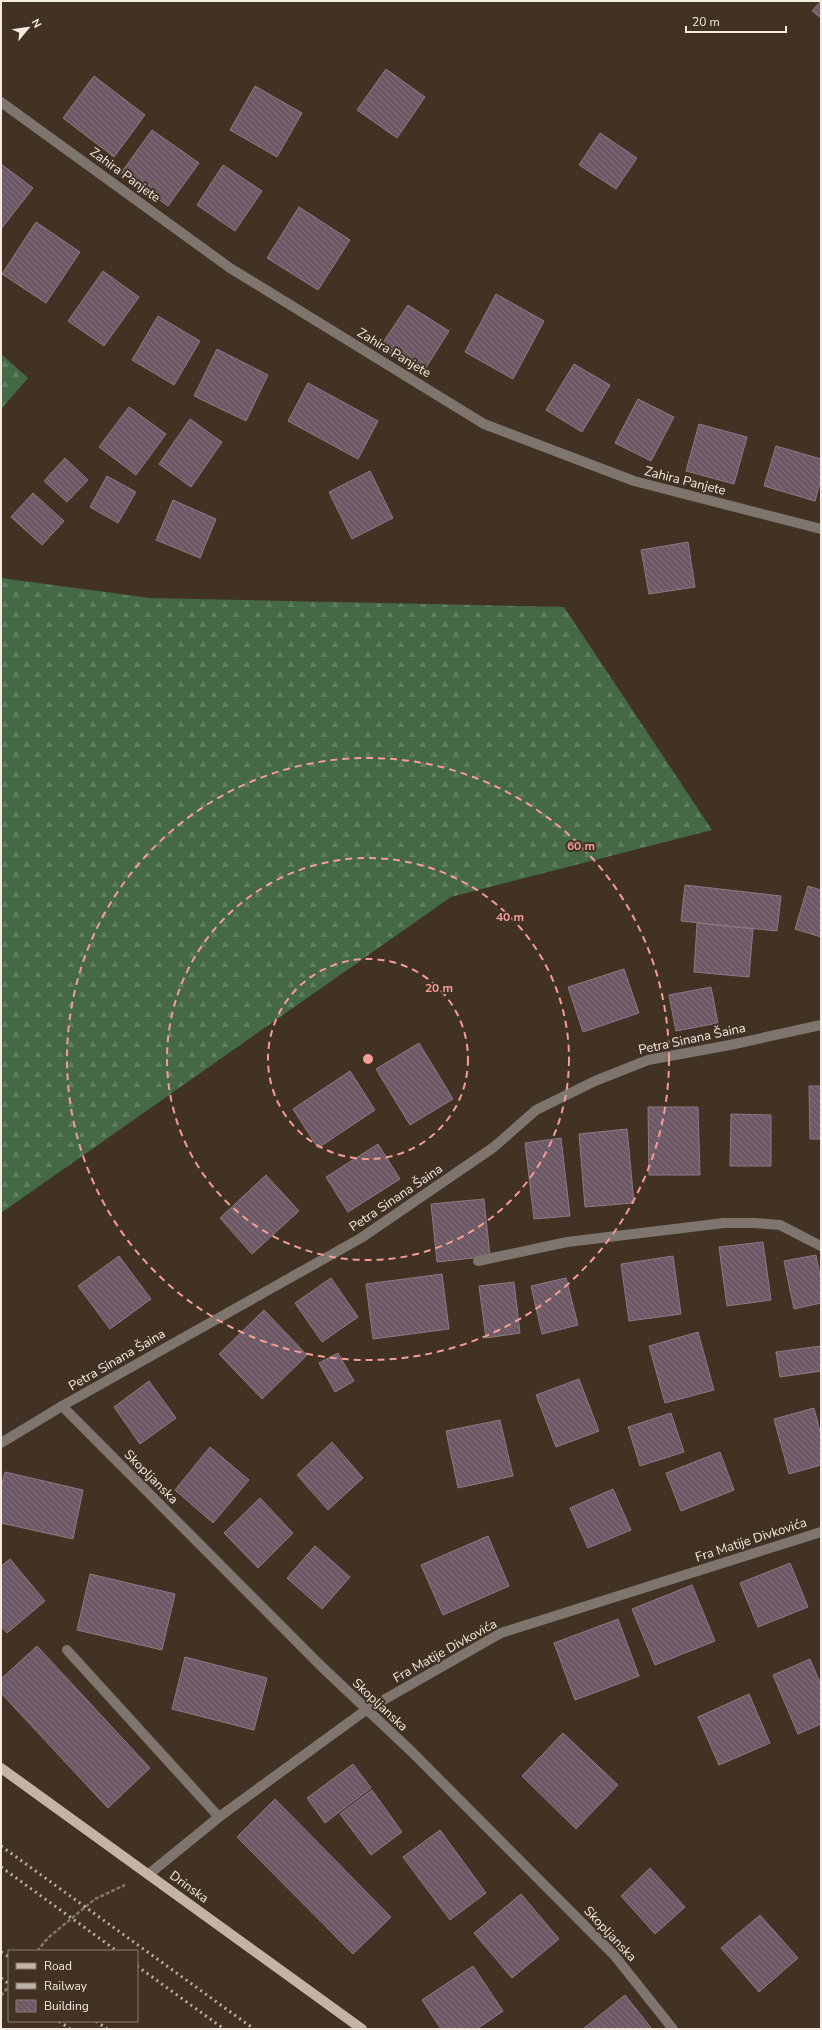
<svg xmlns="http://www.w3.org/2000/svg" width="822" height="2030" viewBox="0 0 822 2030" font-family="'Nunito Sans',sans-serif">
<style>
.forest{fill:url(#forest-firs)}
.building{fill:url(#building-back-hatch);stroke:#8e7885}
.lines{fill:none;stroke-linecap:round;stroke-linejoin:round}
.path{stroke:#83766a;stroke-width:2.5;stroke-dasharray:4 2;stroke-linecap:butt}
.minor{stroke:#7d756e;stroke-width:10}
.major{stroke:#c5b4a6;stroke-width:10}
.rail{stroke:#bcb1a6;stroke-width:3;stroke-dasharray:2 4;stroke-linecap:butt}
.ring{fill:none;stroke:#f59c94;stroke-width:2;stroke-dasharray:7 5}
.labels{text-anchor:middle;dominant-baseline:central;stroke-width:4;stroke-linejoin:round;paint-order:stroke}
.street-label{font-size:13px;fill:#f4ebe2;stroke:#413224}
.centre{fill:#f59c94;stroke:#413224;stroke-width:2}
.ring-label{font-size:12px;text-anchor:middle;font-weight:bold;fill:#f59c94;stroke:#413224;stroke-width:4;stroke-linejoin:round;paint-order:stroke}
</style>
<defs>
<pattern id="forest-firs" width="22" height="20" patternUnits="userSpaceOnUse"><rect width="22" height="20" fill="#456845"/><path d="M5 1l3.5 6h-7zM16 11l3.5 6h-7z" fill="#607e60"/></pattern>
<pattern id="building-back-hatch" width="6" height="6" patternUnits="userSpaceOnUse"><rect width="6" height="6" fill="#6d5965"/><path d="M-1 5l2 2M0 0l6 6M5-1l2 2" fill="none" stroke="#82717b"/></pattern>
</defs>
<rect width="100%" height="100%" fill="#413224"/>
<g class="forest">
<polygon points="1,354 28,378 1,409"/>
<polygon points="1,578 150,598 564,607 712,830 451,897 1,1213"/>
</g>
<g class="building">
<polygon points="821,1 821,18 812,11"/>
<polygon points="386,69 425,97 397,138 357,110"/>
<polygon points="94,76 145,115 114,157 63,118"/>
<polygon points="255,86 302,113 277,157 230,130"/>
<polygon points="152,130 199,163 168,206 121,173"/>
<polygon points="600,133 637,158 616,189 579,165"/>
<polygon points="1,164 33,188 1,229"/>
<polygon points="223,165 262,191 235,231 197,205"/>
<polygon points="299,207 350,240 318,290 267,258"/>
<polygon points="36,222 80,252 46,303 2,274"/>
<polygon points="103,271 139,297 104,346 68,321"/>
<polygon points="496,294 544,321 513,379 465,352"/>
<polygon points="408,305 449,331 422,374 380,347"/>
<polygon points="158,316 200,341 174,385 132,360"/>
<polygon points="217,349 268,375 246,421 194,396"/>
<polygon points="574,364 610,385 582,432 546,410"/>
<polygon points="308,383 378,421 358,459 288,421"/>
<polygon points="638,399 674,417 651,461 615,443"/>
<polygon points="129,407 166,434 136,475 99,447"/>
<polygon points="190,419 222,442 191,487 159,464"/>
<polygon points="699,424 747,437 734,484 686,471"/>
<polygon points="776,446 821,459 821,479 815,501 764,486"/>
<polygon points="65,458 88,480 67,502 44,481"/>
<polygon points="370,471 393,518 352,539 329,492"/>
<polygon points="107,476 136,492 118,523 90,507"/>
<polygon points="33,493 64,521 42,545 11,517"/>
<polygon points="173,500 216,519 200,558 156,540"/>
<polygon points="688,542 695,587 649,594 641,550"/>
<polygon points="685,885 781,896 777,931 681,921"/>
<polygon points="808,886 821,890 821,937 795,929"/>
<polygon points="697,923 753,929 749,977 694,972"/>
<polygon points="624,969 639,1013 583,1032 568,987"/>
<polygon points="711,987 718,1023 676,1031 669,995"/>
<polygon points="419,1043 453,1099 410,1125 376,1069"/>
<polygon points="350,1071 375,1110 318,1148 293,1109"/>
<polygon points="809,1086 821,1086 821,1139 810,1139"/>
<polygon points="648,1107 698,1107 700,1175 649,1175"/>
<polygon points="731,1114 771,1115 771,1166 730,1166"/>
<polygon points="627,1129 634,1203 585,1207 579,1134"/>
<polygon points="561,1138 570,1216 534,1219 525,1143"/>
<polygon points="378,1144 400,1179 348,1212 326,1177"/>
<polygon points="266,1175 299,1211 252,1254 220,1218"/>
<polygon points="484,1199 490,1256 437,1262 431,1204"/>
<polygon points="763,1242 771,1300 727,1306 719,1247"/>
<polygon points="816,1255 821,1281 821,1303 794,1309 784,1261"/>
<polygon points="119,1256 151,1299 110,1329 78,1286"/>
<polygon points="673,1256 681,1314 629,1321 621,1264"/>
<polygon points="442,1274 449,1329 373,1339 366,1284"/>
<polygon points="331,1278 358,1317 322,1342 295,1303"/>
<polygon points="566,1278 578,1325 542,1334 531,1286"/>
<polygon points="514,1282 520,1333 486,1338 479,1286"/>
<polygon points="264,1310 307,1355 262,1399 219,1354"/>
<polygon points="698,1332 714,1390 665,1403 649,1346"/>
<polygon points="821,1346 821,1371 780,1377 776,1352"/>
<polygon points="338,1353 354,1381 335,1392 319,1363"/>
<polygon points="579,1379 599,1431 556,1447 536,1395"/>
<polygon points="149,1381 176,1418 140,1444 114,1407"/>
<polygon points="814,1408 821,1435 821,1465 789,1474 774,1419"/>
<polygon points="671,1413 684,1452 640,1466 628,1427"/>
<polygon points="500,1420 513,1476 458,1488 446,1431"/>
<polygon points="332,1442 363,1478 328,1510 297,1475"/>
<polygon points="210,1447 249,1480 213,1523 175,1490"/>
<polygon points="720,1452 734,1490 681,1511 666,1473"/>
<polygon points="5,1472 83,1490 73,1539 1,1523 1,1488"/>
<polygon points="613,1489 631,1530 588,1548 570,1508"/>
<polygon points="260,1498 293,1533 258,1568 224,1533"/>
<polygon points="488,1536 509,1586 443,1615 421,1565"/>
<polygon points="315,1546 350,1577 322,1609 287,1578"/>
<polygon points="10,1559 45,1601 7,1633 1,1626 1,1566"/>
<polygon points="790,1563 808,1607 758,1627 740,1583"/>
<polygon points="90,1574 175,1594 162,1650 77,1630"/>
<polygon points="692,1585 715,1641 655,1665 632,1609"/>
<polygon points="618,1619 639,1676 575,1700 554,1643"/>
<polygon points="37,1646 150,1768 108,1808 1,1693 1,1679"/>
<polygon points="185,1657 267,1678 254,1730 172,1709"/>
<polygon points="810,1659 821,1685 821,1724 798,1734 773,1675"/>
<polygon points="749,1694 770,1743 719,1765 698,1717"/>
<polygon points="563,1733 618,1785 576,1829 522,1776"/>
<polygon points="353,1764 371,1788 325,1823 307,1798"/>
<polygon points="372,1790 402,1832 371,1855 340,1814"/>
<polygon points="275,1799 391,1917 353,1954 237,1837"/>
<polygon points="440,1830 486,1893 450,1920 403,1857"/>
<polygon points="650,1868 685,1907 655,1934 621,1896"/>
<polygon points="521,1894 559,1939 512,1978 474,1933"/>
<polygon points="760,1915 798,1958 759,1992 721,1948"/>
<polygon points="473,1966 503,2011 477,2029 441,2029 422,2000"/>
<polygon points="625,1995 652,2029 583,2029"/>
</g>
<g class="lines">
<g class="path">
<polyline points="37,1951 49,1937 95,1899 125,1885"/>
<polyline points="1,1996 9,1986"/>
</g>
<g class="minor">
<polyline points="1,102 230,268 484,424 634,481 821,529"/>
<polyline points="478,1261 567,1242 724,1223 754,1223 780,1225 821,1246"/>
<polyline points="62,1406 321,1666 412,1752 614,1955 673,2029"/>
<polyline points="1,1443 62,1406 361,1238 494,1147 536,1110 595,1081 648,1060 730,1045 821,1025"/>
<polyline points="67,1650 219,1817"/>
<polyline points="149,1874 219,1817 366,1710 501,1633 821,1532"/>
</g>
<polyline class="major" points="1,1768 362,2029"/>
<g class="rail">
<polyline points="1,1846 254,2029"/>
<polyline points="1,1867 117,1951"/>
<polyline points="1,1952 9,1957"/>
<polyline points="137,1966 224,2029"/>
<polyline points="1,1978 9,1984"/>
<polyline points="59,2021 70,2029"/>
<polyline points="96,2021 107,2029"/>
</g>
</g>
<g class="ring">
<circle cx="368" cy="1059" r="100"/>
<circle cx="368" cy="1059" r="201"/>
<circle cx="368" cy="1059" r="301"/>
</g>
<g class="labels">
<g class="street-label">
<text transform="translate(125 175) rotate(36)">Zahira Panjete</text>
<text transform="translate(394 353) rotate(31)">Zahira Panjete</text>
<text transform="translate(685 481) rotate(14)">Zahira Panjete</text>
<text transform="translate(692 1039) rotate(-12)">Petra Sinana Šaina</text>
<text transform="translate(396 1198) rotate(-34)">Petra Sinana Šaina</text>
<text transform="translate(117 1360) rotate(-30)">Petra Sinana Šaina</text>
<text transform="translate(151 1477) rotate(45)">Skopljanska</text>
<text transform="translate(751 1540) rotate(-18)">Fra Matije Divkovića</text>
<text transform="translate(445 1651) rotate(-29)">Fra Matije Divkovića</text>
<text transform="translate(380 1705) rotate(43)">Skopljanska</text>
<text transform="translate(189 1887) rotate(36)">Drinska</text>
<text transform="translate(610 1934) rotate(47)">Skopljanska</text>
</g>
</g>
<circle cx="368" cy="1059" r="6" class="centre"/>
<g class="ring-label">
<text x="581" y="850">60 m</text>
<text x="510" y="921">40 m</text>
<text x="439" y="992">20 m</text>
</g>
<rect width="822" height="2030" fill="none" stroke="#f4ebe2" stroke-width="4"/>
<rect x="8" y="1950" width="130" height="72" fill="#413224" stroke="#897c70"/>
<rect x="16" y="1963" width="20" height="6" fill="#c5b4a6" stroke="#897c70"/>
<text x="44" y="1970" font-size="12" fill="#f4ebe2">Road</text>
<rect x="16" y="1983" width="20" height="6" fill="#bcb1a6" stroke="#897c70"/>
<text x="44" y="1990" font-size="12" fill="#f4ebe2">Railway</text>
<rect x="16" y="2000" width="20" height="12" fill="url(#building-back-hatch)" stroke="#897c70"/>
<text x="44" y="2010" font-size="12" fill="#f4ebe2">Building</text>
<g transform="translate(28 28) rotate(61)" stroke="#413224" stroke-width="3" paint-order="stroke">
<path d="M0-3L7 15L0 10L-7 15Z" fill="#f4ebe2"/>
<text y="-6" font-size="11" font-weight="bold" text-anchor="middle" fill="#f4ebe2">N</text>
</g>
<path d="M686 26v6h100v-6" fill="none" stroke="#f4ebe2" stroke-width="2"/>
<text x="692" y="26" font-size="12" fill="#f4ebe2" stroke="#413224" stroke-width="3" paint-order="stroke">20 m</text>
</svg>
